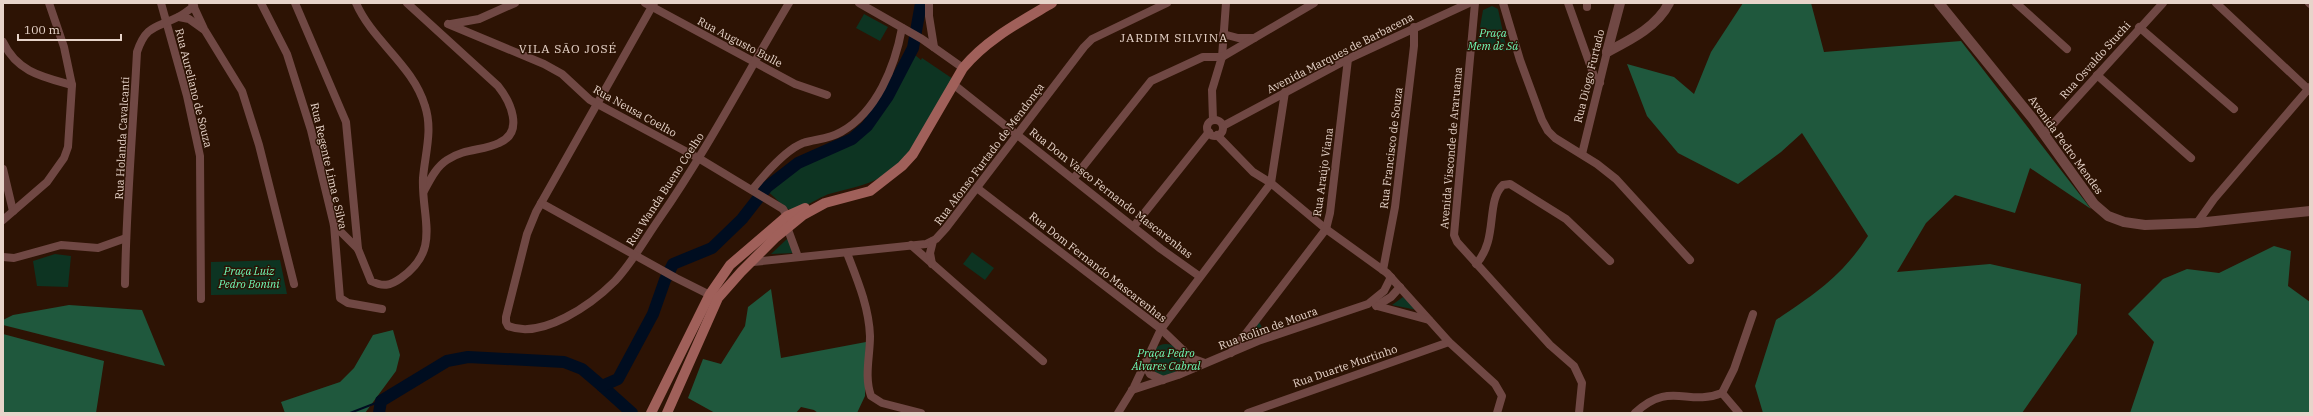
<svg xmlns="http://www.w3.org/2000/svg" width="2313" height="416" viewBox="0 0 2313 416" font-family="'IBM Plex Serif',serif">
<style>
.green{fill:#0d3422}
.forest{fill:#1f583d}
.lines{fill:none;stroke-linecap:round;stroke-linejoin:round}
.stream{stroke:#000d20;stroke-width:2}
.river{stroke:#000d20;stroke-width:12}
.minor{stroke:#704844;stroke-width:8}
.tertiary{stroke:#704844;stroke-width:10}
.secondary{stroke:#a0605a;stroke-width:10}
.labels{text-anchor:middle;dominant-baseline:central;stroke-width:3;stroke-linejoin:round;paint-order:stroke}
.park-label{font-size:11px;font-style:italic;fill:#70fcb9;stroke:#2d1304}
.street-label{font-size:11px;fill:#e7d4ca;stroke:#2d1304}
.neighbourhood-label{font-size:12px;letter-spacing:1px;fill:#e7d4ca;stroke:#2d1304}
</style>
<rect width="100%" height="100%" fill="#2d1304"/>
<g class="green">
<polygon points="1492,6 1498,9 1507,51 1476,50 1483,10"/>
<polygon points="864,14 888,27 880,41 856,28"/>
<path d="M915,55L921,60L922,58L953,79C933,113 916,155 881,177C866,186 846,189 829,194C819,197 796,214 788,209C780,204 774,196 767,191L799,166L854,141L868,128L888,100Z"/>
<polygon points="788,238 794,253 771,254"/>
<polygon points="972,252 994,268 985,280 963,264"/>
<polygon points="55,254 71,256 68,287 37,286 33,261"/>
<polygon points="280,260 287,294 211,295 211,262"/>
<polygon points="1403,297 1417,310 1392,305"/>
<polygon points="1259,322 1266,334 1246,338"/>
<circle cx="1166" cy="360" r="16"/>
</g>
<g class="forest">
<path d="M1743,3H1811L1824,52L1961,41L2091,209L2030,168L2015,213L1955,195L1926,223L1897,272L1990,264L2081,284L2077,334L2022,413H1763L1755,386L1776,320C1815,294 1842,276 1868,236L1802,133L1781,152L1738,184L1678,153L1647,116L1627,64L1674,77L1694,94L1711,52Z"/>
<polygon points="2274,246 2291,251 2288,286 2310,302 2310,413 2130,413 2154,342 2128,314 2163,279 2187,269 2219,273"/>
<polygon points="771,289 781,358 866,342 865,396 857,413 818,413 814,410 801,407 796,413 715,413 688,398 703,359 721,364 745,326 748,307"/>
<polygon points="69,305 142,310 165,366 3,325 3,320 13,315"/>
<polygon points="393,330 400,355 396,371 365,413 285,413 281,402 340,382 354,368 373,335"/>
<polygon points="3,334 104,361 96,413 3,413"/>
</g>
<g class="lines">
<polyline class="stream" points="350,413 381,401"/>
<g class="river">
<polyline points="602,386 632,413"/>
<polyline points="379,413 381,401 447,361 468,357 564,362 582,369 602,386 618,379 653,314 665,280 673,264 712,248 742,219 767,187 798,163 852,139 867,126 888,96 913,48 921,3"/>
</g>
<g class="minor">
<polyline points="161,3 187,96 200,156 201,299"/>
<polyline points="192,3 204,29 242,91 259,145 294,284"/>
<polyline points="261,3 287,54 311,130 334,225 340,298 348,303 382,309"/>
<polyline points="295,3 346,122 358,249"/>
<path d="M407,3L498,86C510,101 525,132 499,143C483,151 465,148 447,160C436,167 430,180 424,191"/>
<polyline points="645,3 795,84 827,95"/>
<path d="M654,3L536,212L527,234L506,317V322L508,326C542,340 592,304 615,281C632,263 645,239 659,219C707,150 746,75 789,3"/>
<polyline points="859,3 922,39 963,68"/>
<polyline points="929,3 929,16 934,47"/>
<polyline points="1475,3 1454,235 1457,242 1550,345 1574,366 1582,383 1579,413"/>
<polyline points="1503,3 1520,60 1542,120 1548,131 1555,138 1597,164 1616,179 1690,260"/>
<polyline points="1568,3 1594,76 1600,83"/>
<polyline points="2016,3 2067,49"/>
<polyline points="2216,3 2310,91"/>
<polyline points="2309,3 2310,4"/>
<polyline points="1587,7 1587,3"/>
<polyline points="179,17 189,19 203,29"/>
<polyline points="448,24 544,64 562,74 590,100 700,159 783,209 787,216"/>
<polyline points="451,24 479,19 515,3"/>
<polyline points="2139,27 2234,109"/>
<polyline points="1223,34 1238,38 1254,38"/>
<path d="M3,42C17,72 43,77 72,85"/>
<polyline points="2097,75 2191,158"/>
<polyline points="953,84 1161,249 1199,276"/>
<polyline points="1213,120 1212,90 1222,57 1226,3"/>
<circle cx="1215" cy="128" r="8"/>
<polyline points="1223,126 1348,59 1469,3"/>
<polyline points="2044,134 2163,3"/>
<polyline points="1217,135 1253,172 1271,183 1326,229 1387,273 1449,342 1495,384 1502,396 1497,413"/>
<polyline points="1582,154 1607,52"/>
<polyline points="3,169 13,211"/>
<polyline points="1074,178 1151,81 1203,57 1222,57 1314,3"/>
<polyline points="977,188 1161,329 1191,358 1205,363"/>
<path d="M752,190C764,175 785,150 803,143C816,139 829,139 841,132C877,112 895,66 902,28"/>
<polyline points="541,203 676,278 714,297"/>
<polyline points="3,220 47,182 64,158 68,147 72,85 64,47 49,3"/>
<polyline points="2197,223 2214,199 2310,87"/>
<path d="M334,225L358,249L371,281C383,287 390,286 401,278C442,249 421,218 423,178C425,154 433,130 425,106C413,65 373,42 356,3"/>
<polyline points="1134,226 1209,132"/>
<polyline points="787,227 798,257"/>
<polyline points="911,245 1043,361"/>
<path d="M847,253C857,279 869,307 870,336C870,357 864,376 871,396L882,403L921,413"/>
<polyline points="3,257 14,258 61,245 98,248 126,238"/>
<polyline points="753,262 926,244 936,239 946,228 1084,47 1092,39 1167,3"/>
<polyline points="932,264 930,253 933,241"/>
<path d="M1476,264C1499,239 1485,202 1503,185L1510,184L1566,219L1610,261"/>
<polyline points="1383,270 1395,207 1414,46 1414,27"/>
<path d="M125,284C126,206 133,129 137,52C146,25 156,28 178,17C184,14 189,10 194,6"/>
<polyline points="1376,306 1391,297 1400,287"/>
<polyline points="1377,306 1429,320"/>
<polyline points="1231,353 1326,229 1330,213 1348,59"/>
<polyline points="1144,363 1150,374 1163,380"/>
<polyline points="1179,374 1185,363 1183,350"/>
<polyline points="1132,390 1178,375 1258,341 1368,304 1384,291 1391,277"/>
<polyline points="1722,393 1734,369 1753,314"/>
<polyline points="1722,393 1739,413"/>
<polyline points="1118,413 1134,387 1161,329 1271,183 1285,92"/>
<polyline points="1248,413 1449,342"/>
<path d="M1635,413C1670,380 1687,407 1722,393"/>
</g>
<g class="tertiary">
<polyline points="1939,3 2033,119 2094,204 2108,216 2124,222 2145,225 2197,223 2310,211"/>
<path d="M1607,52C1630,40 1657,27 1669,3"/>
<polyline points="1607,52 1620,3"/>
</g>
<g class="secondary">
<polyline points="651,413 710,294 730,265 787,216 805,208"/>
<path d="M667,413L718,298L741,272L776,237L803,215L825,203L870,191L902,166L913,154L963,68C987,39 1020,22 1052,3"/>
</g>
</g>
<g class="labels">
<g class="park-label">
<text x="1493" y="33">Praça<tspan x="1493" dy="13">Mem de Sá</tspan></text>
<text x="249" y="271">Praça Luiz<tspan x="249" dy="13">Pedro Bonini</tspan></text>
<text x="1166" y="353">Praça Pedro<tspan x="1166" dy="13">Álvares Cabral</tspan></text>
</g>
<g class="street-label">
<text transform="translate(740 42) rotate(28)">Rua Augusto Bulle</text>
<text transform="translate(1340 53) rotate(-27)">Avenida Marques de Barbacena</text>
<text transform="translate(2095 60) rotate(-48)">Rua Osvaldo Stuchi</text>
<text transform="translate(1589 76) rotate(-76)">Rua Diogo Furtado</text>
<text transform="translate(194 88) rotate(76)">Rua Aureliano de Souza</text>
<text transform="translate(635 111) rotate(29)">Rua Neusa Coelho</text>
<text transform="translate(122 138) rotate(-87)">Rua Holanda Cavalcanti</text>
<text transform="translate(2066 145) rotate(54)">Avenida Pedro Mendes</text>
<text transform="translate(1391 148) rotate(-83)">Rua Francisco de Souza</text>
<text transform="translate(1451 148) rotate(-85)">Avenida Visconde de Araruama</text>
<text transform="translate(989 154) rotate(-53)">Rua Afonso Furtado de Mendonça</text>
<text transform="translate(329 166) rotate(77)">Rua Regente Lima e Silva</text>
<text transform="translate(1323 172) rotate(-82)">Rua Araújo Viana</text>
<text transform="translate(665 189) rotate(-57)">Rua Wanda Bueno Coelho</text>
<text transform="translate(1111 193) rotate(38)">Rua Dom Vasco Fernando Mascarenhas</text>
<text transform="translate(1098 267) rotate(38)">Rua Dom Fernando Mascarenhas</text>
<text transform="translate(1268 328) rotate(-20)">Rua Rolim de Moura</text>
<text transform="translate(1345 366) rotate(-19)">Rua Duarte Murtinho</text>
</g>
<g class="neighbourhood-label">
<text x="1174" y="37">JARDIM SILVINA</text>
<text x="568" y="48">VILA SÃO JOSÉ</text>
</g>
</g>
<rect width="2313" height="416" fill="none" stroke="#e7d4ca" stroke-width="8"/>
<path d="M18 34v6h103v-6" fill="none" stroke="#e7d4ca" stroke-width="2"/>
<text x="24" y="34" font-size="12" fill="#e7d4ca" stroke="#2d1304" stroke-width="3" paint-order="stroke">100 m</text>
</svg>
